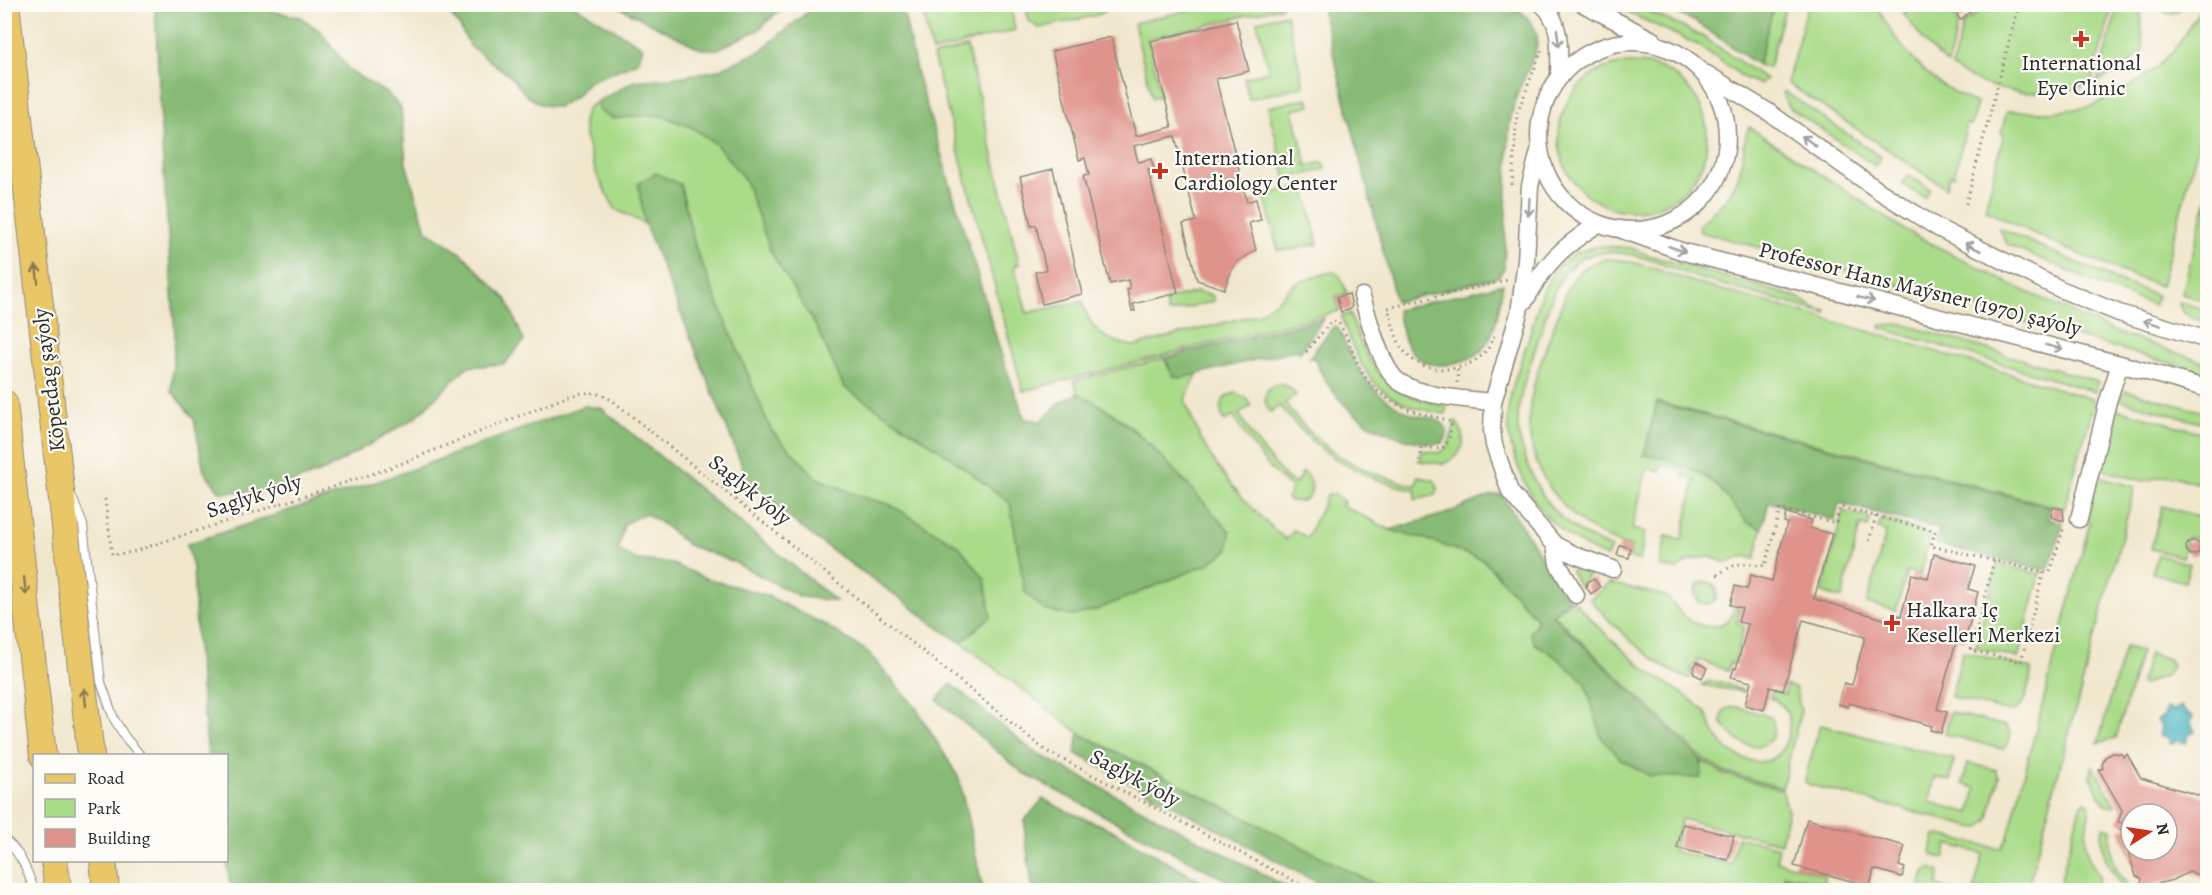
<svg xmlns="http://www.w3.org/2000/svg" width="2212" height="895" viewBox="0 0 2212 895" font-family="Alegreya,serif">
<style>
.green{fill:#aadb89;stroke:#6a835a;stroke-width:1.5}
.forest{fill:#87bb75;stroke:#597350;stroke-width:1.5}
.water{fill:#41b0bc;stroke:#366e74;stroke-width:1.5}
.building{fill:#df938a;fill-rule:evenodd}
.lines{fill:none;stroke-linecap:round;stroke-linejoin:round}
.service-casing{stroke:#8e897c;stroke-width:10}
.minor-casing{stroke:#8e897c;stroke-width:19}
.primary-casing{stroke:#8e897c;stroke-width:28}
.path{stroke:#8e897c;stroke-width:3;stroke-dasharray:1.5 4.5;stroke-linecap:butt}
.service{stroke:#fff;stroke-width:8}
.minor{stroke:#fff;stroke-width:16}
.primary{stroke:#e9c769;stroke-width:26}
.oneway{stroke:#a0a0a0}
.oneway2{stroke:#8a794a}
.poi-dot{fill:#c8321e;stroke:#fdfcf7;stroke-width:2}
.labels{text-anchor:middle;dominant-baseline:central;stroke-width:4.5;stroke-linejoin:round;paint-order:stroke}
.poi-label{font-size:22px;fill:#2b2b2b;stroke:#fdfcf7;text-anchor:start}
.street-label{font-size:22px;fill:#2b2b2b;stroke:#fdfcf7}
</style>
<rect width="100%" height="100%" fill="#fdfcf7"/>
<filter id="ink" filterUnits="userSpaceOnUse"><feTurbulence type="fractalNoise" baseFrequency=".0167" numOctaves="2"/><feDisplacementMap in="SourceGraphic" scale="12" xChannelSelector="R" yChannelSelector="G"/><feConvolveMatrix kernelMatrix="1 2 1 2 8 2 1 2 1" color-interpolation-filters="sRGB"/></filter>
<filter id="wash" filterUnits="userSpaceOnUse"><feTurbulence type="fractalNoise" baseFrequency=".008" numOctaves="4" result="noise"/><feDisplacementMap in="SourceGraphic" scale="24" xChannelSelector="R" yChannelSelector="G"/><feGaussianBlur stdDeviation="1.35" result="paint"/><feColorMatrix in="noise" values="0 0 0 0 0 0 0 0 0 0 0 0 0 0 0 0 0 1.4 0 .05"/><feComposite in="paint" operator="in"/></filter>
<g filter="url(#wash)">
<rect width="100%" height="100%" fill="#f1e7cd"/>
<g class="green">
<polygon points="1921,4 1948,5 1958,23 1948,64 1928,46 1904,14 1904,12"/>
<path d="M2079,4L2093,8L2098,5H2113L2091,84C2044,99 1993,96 1952,67L1963,24L1988,5Z"/>
<polygon points="921,5 1011,5 1015,30 932,52"/>
<polygon points="1027,5 1028,4 1110,5 1104,12 1098,15 1039,28 1029,21 1026,9"/>
<polygon points="1282,5 1282,7 1148,39 1161,96 1152,98 1134,23 1210,5"/>
<polygon points="1612,5 1635,5 1687,29 1703,37 1766,79 1759,84 1746,79 1698,45"/>
<polygon points="1774,5 1786,5 1769,68 1758,65"/>
<path d="M1808,5H1876C1899,49 1929,85 1977,103L1971,125L1967,124L1954,176L1950,175L1946,188L1787,83Z"/>
<polygon points="2118,5 2140,5 2143,52 2128,64 2097,82"/>
<polygon points="2162,5 2162,4 2181,5 2178,11 2168,14 2164,12"/>
<path d="M2203,5H2208L2207,111L2161,286C2101,265 2042,239 1985,209L2004,134L2001,133L2007,111L2053,112L2090,107L2133,85L2155,69L2169,55L2179,43Z"/>
<polygon points="1286,14 1304,86 1249,99 1244,78 1269,71 1257,21"/>
<path d="M967,47L1019,264L1014,266L1027,313L1082,301C1091,331 1103,341 1134,346L1258,314L1279,299L1294,284L1327,273L1334,272L1340,276L1347,293L1336,296L1339,311L1023,391L933,56Z"/>
<circle cx="1633" cy="137" r="74"/>
<polygon points="1784,91 1881,157 1875,166 1790,108 1783,96"/>
<polygon points="1308,98 1310,105 1293,110 1307,166 1323,162 1325,169 1286,179 1268,107"/>
<path d="M597,102L599,111L614,119L637,116L660,115L691,127L717,145L745,180L759,215L817,328L844,387L939,449L1010,503L1025,592L1095,610L1206,565L1228,550C1186,485 1150,428 1078,393L1074,381L1165,358L1168,367L1181,378L1198,372L1185,400C1204,460 1240,499 1286,540L1294,530L1307,538L1327,495L1334,493L1344,502L1342,505L1390,530L1426,539L1483,560L1536,618L1534,643L1552,654L1585,682L1703,764L1701,760L1724,774L1782,790L1788,811L1781,843L1681,819L1673,851L1731,864L1737,837L1779,847L1776,861L1825,875L1823,883L1785,875L1780,890H1386L1079,733L961,642L991,616L891,505L859,496L816,478L771,430L696,250L680,184L639,183L645,224L615,209L596,173L585,136L583,122L587,108Z"/>
<path d="M1749,127L1905,230L2010,284L2112,331L2207,363V374L1856,273L1700,232L1699,225C1714,211 1731,198 1738,178C1743,166 1744,132 1749,127Z"/>
<polygon points="1908,175 1930,189 1925,198 1902,184"/>
<polygon points="1304,185 1318,244 1289,250 1278,250 1264,195"/>
<polygon points="2207,198 2208,302 2207,302 2182,294"/>
<polygon points="1999,228 2116,280 2158,296 2154,305 2112,290 2007,244"/>
<path d="M1602,246L1631,248L1648,255L1797,297L1813,307L1827,311L1826,314C1784,301 1741,290 1699,278C1666,268 1629,246 1594,254C1559,262 1551,298 1542,328C1533,357 1519,389 1518,420C1517,434 1522,447 1526,460C1542,506 1566,529 1611,548L1607,557C1562,538 1535,513 1518,466C1512,452 1508,437 1508,421C1507,392 1522,361 1530,333C1543,291 1549,252 1602,246Z"/>
<path d="M1605,259C1641,259 1675,278 1710,287C1839,321 1967,361 2095,400L2064,509L1657,402L1644,455L1664,458L1702,474L1720,489L1747,522L1762,529L1755,559L1745,556L1727,563L1710,557L1700,558L1689,561L1677,569L1659,566L1666,536L1682,540L1695,480L1683,476V470L1662,465L1660,471L1647,468L1632,529L1645,532L1640,560L1629,558L1631,547C1577,533 1528,479 1529,421C1529,390 1544,352 1555,323C1567,293 1569,268 1605,259Z"/>
<polygon points="1197,292 1212,295 1214,301 1168,313 1165,300"/>
<path d="M2179,302L2207,310V322C2194,318 2181,317 2179,302Z"/>
<path d="M1350,314C1369,369 1385,395 1446,406V414C1379,405 1362,376 1341,316Z"/>
<polygon points="1902,324 2095,381 2098,383 2096,392 1880,328 1881,325"/>
<path d="M1279,384L1289,387L1296,395L1285,403C1321,452 1358,472 1416,486L1418,476L1435,481L1438,488L1435,495L1415,500L1416,491C1354,476 1320,456 1280,406L1270,412C1262,400 1263,387 1279,384Z"/>
<polygon points="2125,390 2207,413 2207,425 2120,400"/>
<path d="M1236,393L1245,397L1251,406L1239,414C1254,439 1271,466 1295,484L1303,472C1321,487 1308,509 1287,499L1292,489C1268,469 1249,443 1234,416L1224,421C1218,408 1219,396 1236,393Z"/>
<polygon points="2116,409 2207,434 2207,486 2170,475 2143,481 2100,469"/>
<path d="M1456,421C1469,440 1465,454 1443,464L1420,461L1422,450L1439,453L1448,446Z"/>
<polygon points="2098,477 2135,487 2027,890 1974,890 1983,854 1948,844 1944,858 1933,855 1931,851 1935,836 1941,835 1995,848 2001,848 2008,837 2090,522 2087,521"/>
<polygon points="2162,506 2207,519 2207,542 2188,537 2182,557 2151,549"/>
<polygon points="1843,511 1870,518 1868,527 1860,525 1842,598 1822,593"/>
<polygon points="1881,519 1931,534 1920,574 1907,571 1896,611 1867,603 1886,532 1878,529"/>
<polygon points="2158,555 2190,564 2185,582 2152,573"/>
<polygon points="1997,564 2040,574 2018,658 1976,647"/>
<polygon points="1577,565 1592,569 1586,579 1579,586 1571,571"/>
<circle cx="1706" cy="593" r="11"/>
<path d="M1609,583L1665,596C1674,602 1677,611 1685,617C1702,631 1728,630 1735,608L1740,609L1736,623L1744,626L1735,664L1730,663L1728,671L1697,659L1691,669L1692,676L1689,678C1661,673 1608,621 1590,599Z"/>
<path d="M1572,599C1596,625 1620,650 1648,671C1667,685 1689,695 1704,711C1709,716 1709,722 1712,728C1716,738 1725,749 1736,755C1750,763 1771,766 1781,751C1793,732 1794,707 1770,698L1772,691L1785,694L1786,685L1795,688L1801,710L1782,788L1725,772L1702,758L1553,614Z"/>
<polygon points="2125,647 2141,651 2116,738 2098,743"/>
<path d="M1963,651L2032,669C2028,685 2028,708 2010,712L1951,697Z"/>
<polygon points="2149,653 2168,659 2172,665 2167,675 2143,685 2140,683"/>
<polygon points="1707,682 1721,682 1746,692 1701,685"/>
<path d="M1738,707L1771,717C1780,736 1766,751 1747,745C1736,742 1728,730 1721,722L1723,712L1728,708Z"/>
<path d="M1950,712L2005,726C2013,732 2010,738 2007,746L2002,749L1945,734Z"/>
<polygon points="1820,725 1954,759 1950,781 1935,777 1929,802 1970,813 1976,788 1963,784 1968,763 1996,770 1999,777 1988,821 1979,828 1972,827 1810,785 1806,783 1805,779"/>
<polygon points="2093,766 2115,805 2114,807 2105,805 2090,777"/>
<path d="M2085,801L2090,804C2089,822 2082,837 2088,856C2091,864 2097,870 2099,878L2097,883L2090,889L2060,882L2081,804Z"/>
<path d="M2103,827L2111,829C2109,854 2114,873 2133,890H2124C2111,870 2098,852 2103,827Z"/>
<polygon points="1929,868 1940,872 1937,886 1956,890 1919,890 1924,872"/>
</g>
<g class="forest">
<polygon points="155,5 240,5 301,17 321,32 350,71 388,94 401,108 406,164 426,230 462,254 507,300 524,341 504,364 467,367 415,418 326,470 269,491 220,492 204,471 194,419 171,390 175,336 162,146"/>
<polygon points="443,5 574,5 643,47 638,62 588,82 575,97 558,107 542,105 527,96 510,76 470,46 460,27"/>
<polygon points="615,5 785,5 758,30 718,49 701,49"/>
<path d="M816,5H902L916,71L1003,360L1025,419L1041,421L1062,401L1078,393C1141,424 1183,482 1230,531L1228,550L1206,565L1096,610L1072,616L1044,610L1025,592L1010,503L939,449L844,387L817,328L771,252L745,180L717,145L691,127L660,115L637,116L614,119L599,111L597,102L634,81L672,78L718,70L760,51Z"/>
<path d="M1321,5H1513C1552,34 1536,50 1521,85C1514,100 1511,114 1509,130L1504,268L1498,277L1396,302Z"/>
<polygon points="1659,5 1774,5 1758,65 1696,22"/>
<path d="M655,173L680,184L696,250L771,430L817,478L859,496L891,505L959,546L985,579L991,616L961,642C938,630 919,612 898,597C845,559 791,525 747,478L645,224L638,184Z"/>
<path d="M1503,284C1499,305 1497,332 1483,349C1477,356 1466,360 1459,362C1415,375 1403,345 1397,310Z"/>
<polygon points="1324,318 1300,352 1295,350 1181,378 1173,376 1165,358"/>
<path d="M1334,326L1338,328C1356,369 1369,394 1411,414C1421,418 1434,416 1442,423C1450,429 1447,437 1443,443C1433,445 1425,443 1415,441C1369,432 1332,403 1315,359L1309,358Z"/>
<polygon points="1657,403 2050,507 2048,519 2063,523 2049,568 2044,570 1936,544 1939,529 1839,503 1835,520 1769,502 1762,529 1747,522 1720,489 1702,474 1664,458 1644,455"/>
<polygon points="584,406 601,408 836,601 801,597 734,562 688,545 664,525 645,513 624,524 618,550 637,560 670,563 708,579 766,595 825,625 868,652 916,708 959,778 983,890 231,890 226,857 226,756 208,755 197,647 193,568 187,544 391,477"/>
<polygon points="1501,494 1569,600 1552,615 1701,760 1702,773 1700,778 1650,776 1621,760 1601,737 1585,682 1552,654 1534,643 1530,632 1537,623 1536,618 1484,560 1426,539 1390,530 1445,514 1489,496"/>
<polygon points="951,684 1033,751 1292,890 1245,890 1023,773 937,700"/>
<polygon points="1079,733 1386,890 1331,890 1075,753"/>
<polygon points="1043,799 1062,809 1110,829 1216,890 1033,890 1025,837 1025,820"/>
<polygon points="1785,875 1823,883 1821,890 1780,890"/>
</g>
<polygon class="water" points="2181,706 2186,713 2193,716 2191,723 2195,731 2194,733 2188,735 2186,743 2178,741 2171,744 2167,737 2159,735 2161,727 2157,720 2164,716 2166,708 2174,710"/>
<g id="blocks">
<g class="building">
<polygon points="1952,4 1979,4 1960,20"/>
<polygon points="1236,20 1249,71 1216,79 1247,202 1256,199 1261,220 1249,223 1256,250 1238,261 1232,269 1224,289 1197,280 1183,224 1196,221 1175,136 1134,146 1138,162 1151,159 1154,169 1148,170 1178,293 1133,304 1135,311 1132,311 1127,290 1130,289 1128,280 1110,284 1083,176 1089,175 1085,158 1079,160 1052,51 1111,37 1136,136 1172,127 1151,41"/>
<polygon points="1053,169 1082,294 1042,304 1035,272 1046,270 1036,225 1031,226 1020,177"/>
<polygon points="1349,294 1352,306 1349,310 1341,312 1337,297"/>
<polygon points="2053,507 2063,509 2064,521 2051,517"/>
<polygon points="1786,513 1812,520 1810,528 1832,534 1814,599 1891,621 1892,614 1901,616 1912,574 1928,578 1934,554 1975,566 1968,589 1978,592 1965,641 1957,639 1937,709 1947,712 1941,733 1930,730 1932,726 1849,703 1848,707 1838,704 1844,683 1852,685 1865,637 1803,620 1783,691 1770,687 1764,710 1745,705 1751,682 1731,677 1734,668 1736,669 1748,624 1738,622 1742,608 1730,605 1735,586 1747,589 1751,575 1772,581 1787,523 1784,522"/>
<circle cx="2193" cy="548" r="7"/>
<polygon points="1620,545 1631,548 1629,558 1617,555"/>
<polygon points="1593,578 1600,587 1591,594 1586,587 1587,583"/>
<polygon points="1697,662 1707,668 1702,678 1694,674 1693,670"/>
<path d="M2113,753L2122,754L2123,757L2127,754L2141,778L2204,797L2208,786V878L2189,872L2173,880L2140,888L2142,879L2136,876L2120,829L2130,825L2118,822L2122,810L2099,770L2103,768L2102,765L2105,757ZM2131,814H2167V850H2131Z"/>
<polygon points="1807,819 1905,846 1899,866 1905,868 1902,877 1874,869 1870,886 1794,866"/>
<polygon points="1683,824 1734,836 1728,860 1677,848"/>
</g>
</g>
</g>
<g filter="url(#ink)">
<use href="#blocks" fill-opacity="0" stroke="#8e897c" stroke-width="1.5"/>
<g class="lines">
<g class="service-casing">
<g id="service">
<polyline points="72,497 83,525 101,682 114,719 125,737 141,756"/>
<path d="M4,839C20,851 28,872 34,890"/>
</g>
</g>
<g class="minor-casing">
<g id="minor">
<path d="M1542,4C1563,23 1559,51 1559,77"/>
<polyline points="1583,4 1653,40"/>
<circle cx="1633" cy="136" r="94"/>
<polyline points="1707,74 1767,111 1879,191 1938,228 2060,289 2119,313 2208,340"/>
<polyline points="1622,230 1684,252 2120,364 2208,389"/>
<path d="M1362,296C1368,317 1381,368 1398,381C1420,397 1466,399 1493,402L1519,313L1526,261L1530,186L1539,151"/>
<path d="M1525,301C1545,263 1562,247 1598,224"/>
<polyline points="1493,402 1492,431 1494,445 1510,492 1555,545 1577,556 1613,569"/>
<polyline points="2079,519 2108,401 2120,364"/>
<polyline points="1555,545 1558,564 1576,595"/>
</g>
</g>
<g class="primary-casing">
<g id="primary">
<polyline points="6,4 91,756"/>
<polyline points="4,403 43,756"/>
<polyline points="54,860 58,890"/>
<polyline points="103,860 106,890"/>
</g>
</g>
<g class="path">
<polyline points="1521,4 1527,11"/>
<polyline points="1512,185 1517,114 1542,49"/>
<polyline points="1966,204 2019,4"/>
<path d="M1494,336C1492,340 1490,345 1488,349C1468,375 1420,377 1402,348C1395,337 1392,321 1388,308L1508,280"/>
<path d="M1306,352L1329,324L1333,321L1338,322C1349,337 1353,358 1363,374C1374,392 1396,406 1416,412C1428,417 1441,416 1452,423L1449,438L1446,445L1440,449L1421,447L1419,466"/>
<polyline points="1457,383 1458,367"/>
<path d="M105,499L112,555L132,552L390,468L569,396C588,391 596,391 613,401L1045,750L1311,890"/>
<polyline points="1869,541 1876,516"/>
<polyline points="1994,561 1971,650 2021,662 2043,573"/>
<path d="M1717,575C1738,562 1740,562 1765,566L1780,509L1836,523L1840,507L1935,531L1931,546L2047,573L2051,570L2064,526"/>
</g>
<use href="#service" class="service"/>
<use href="#minor" class="minor"/>
<use href="#primary" class="primary"/>
</g>
<defs><path id="oneway-shaft" d="M-6 0H5M1.5-3L5.5 0L1.5 3" fill="none" stroke-width="1.6" stroke-linecap="round" stroke-linejoin="round" transform="scale(1.5)"/></defs>
<g class="oneway">
<use href="#oneway-shaft" transform="translate(1558 38) rotate(83)"/>
<use href="#oneway-shaft" transform="translate(1809 141) rotate(-144)"/>
<use href="#oneway-shaft" transform="translate(1529 207) rotate(93)"/>
<use href="#oneway-shaft" transform="translate(1973 247) rotate(-153)"/>
<use href="#oneway-shaft" transform="translate(1677 249) rotate(18)"/>
<use href="#oneway-shaft" transform="translate(1866 299) rotate(14)"/>
<use href="#oneway-shaft" transform="translate(2152 323) rotate(-163)"/>
<use href="#oneway-shaft" transform="translate(2054 347) rotate(14)"/>
</g>
<g class="oneway2">
<use href="#oneway-shaft" transform="translate(37 274) rotate(-97)"/>
<use href="#oneway-shaft" transform="translate(25 586) rotate(84)"/>
<use href="#oneway-shaft" transform="translate(85 697) rotate(-96)"/>
</g>
</g>
<g class="poi-dot">
<path d="M2078 30h6v6h6v6h-6v6h-6v-6h-6v-6h6z"/>
<path d="M1157 162h6v6h6v6h-6v6h-6v-6h-6v-6h6z"/>
<path d="M1889 614h6v6h6v6h-6v6h-6v-6h-6v-6h6z"/>
</g>
<g class="labels">
<g class="poi-label">
<text x="2081" y="63" text-anchor="middle">International<tspan x="2081" dy="25">Eye Clinic</tspan></text>
<text x="1174" y="158">International<tspan x="1174" dy="25">Cardiology Center</tspan></text>
<text x="1906" y="610">Halkara Iç<tspan x="1906" dy="25">Keselleri Merkezi</tspan></text>
</g>
<g class="street-label">
<text transform="translate(1920 289) rotate(14)">Professor Hans Maýsner (1970) şaýoly</text>
<text transform="translate(49 380) rotate(-97)">Köpetdag şaýoly</text>
<text transform="translate(750 490) rotate(39)">Saglyk ýoly</text>
<text transform="translate(254 496) rotate(-18)">Saglyk ýoly</text>
<text transform="translate(1135 778) rotate(28)">Saglyk ýoly</text>
</g>
</g>
<rect width="2212" height="895" fill="none" stroke="#fdfcf7" stroke-width="24"/>
<rect x="33" y="754" width="195" height="108" fill="#fdfcf7" stroke="#a9a8a5" stroke-width="1.5"/>
<rect x="45" y="774" width="30" height="9" fill="#e9c769" stroke="#a9a8a5" stroke-width="1.5"/>
<text x="87" y="784" font-size="18" fill="#2b2b2b">Road</text>
<rect x="45" y="799" width="30" height="18" fill="#aadb89" stroke="#a9a8a5" stroke-width="1.5"/>
<text x="87" y="814" font-size="18" fill="#2b2b2b">Park</text>
<rect x="45" y="829" width="30" height="18" fill="#df938a" stroke="#a9a8a5" stroke-width="1.5"/>
<text x="87" y="844" font-size="18" fill="#2b2b2b">Building</text>
<g transform="translate(2149 832) rotate(78)"><circle r="28" fill="#fdfcf7" stroke="#a9a8a5" stroke-width="1.5"/>
<path d="M0-4.5L10 22L0 15L-10 22Z" fill="#c8321e"/>
<text y="-9" font-size="16" font-weight="bold" text-anchor="middle" fill="#2b2b2b">N</text>
</g>
</svg>
